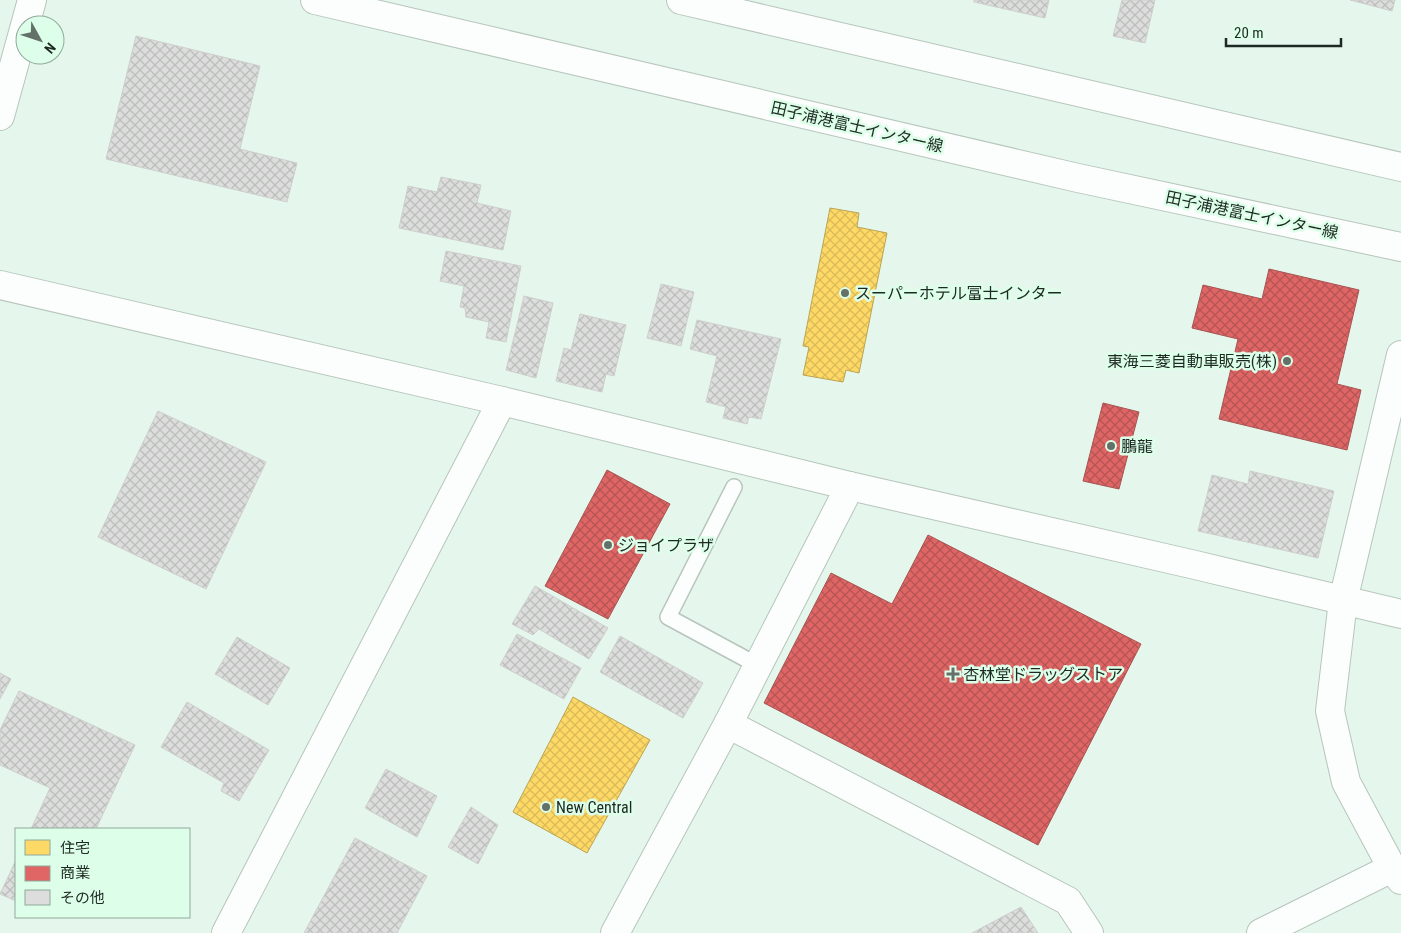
<svg xmlns="http://www.w3.org/2000/svg" width="1401" height="933" viewBox="0 0 1401 933" font-family="'Roboto Condensed','Noto Sans JP',sans-serif">
<style>
.homes{fill:url(#homes-cross-hatch);stroke:#bba452}
.shops{fill:url(#shops-cross-hatch);stroke:#a65452}
.building{fill:url(#building-cross-hatch);stroke:#cdcfcd}
.lines{fill:none;stroke-linecap:round;stroke-linejoin:round}
.lane-casing{stroke:#b7c5bc;stroke-width:18}
.street-casing{stroke:#b7c5bc;stroke-width:30}
.secondary-casing{stroke:#b7c5bc;stroke-width:30}
.lane{stroke:#fbfefc;stroke-width:15}
.street{stroke:#fbfefc;stroke-width:28}
.secondary{stroke:#fbfefc;stroke-width:28}
.poi-dot{fill:#637169;stroke:#ddffea;stroke-width:2}
.labels{text-anchor:middle;dominant-baseline:central;stroke-width:5;stroke-linejoin:round;paint-order:stroke}
.street-label{font-size:16px;fill:#1d2922;stroke:#ddffea}
.poi-label{font-size:16px;fill:#1d2922;stroke:#ddffea;text-anchor:start}
</style>
<defs>
<pattern id="homes-cross-hatch" width="8" height="8" patternUnits="userSpaceOnUse" patternTransform="scale(1.25)"><rect width="8" height="8" fill="#ffd966"/><path d="M0 0l8 8M0 8l8-8" fill="none" stroke="#daba58"/></pattern>
<pattern id="shops-cross-hatch" width="8" height="8" patternUnits="userSpaceOnUse" patternTransform="scale(1.25)"><rect width="8" height="8" fill="#e06666"/><path d="M0 0l8 8M0 8l8-8" fill="none" stroke="#b55454"/></pattern>
<pattern id="building-cross-hatch" width="8" height="8" patternUnits="userSpaceOnUse" patternTransform="scale(1.25)"><rect width="8" height="8" fill="#dcdddc"/><path d="M0 0l8 8M0 8l8-8" fill="none" stroke="#bcbebc"/></pattern>
</defs>
<rect width="100%" height="100%" fill="#e5f7ec"/>
<g class="homes">
<polygon points="830,208 859,213 857,227 887,233 859,373 846,370 843,382 803,375 809,347 803,346"/>
<polygon points="573,697 650,740 587,853 513,812"/>
</g>
<g class="shops">
<polygon points="1269,269 1359,290 1337,384 1361,390 1347,450 1219,419 1238,339 1192,328 1203,285 1262,299"/>
<polygon points="1103,403 1139,412 1119,489 1083,481"/>
<polygon points="607,470 670,504 608,619 545,586"/>
<polygon points="928,535 1141,644 1038,845 764,703 831,573 892,604"/>
</g>
<g class="building">
<polygon points="974,0 1049,0 1045,18 974,2"/>
<polygon points="1122,0 1155,0 1145,43 1113,36"/>
<polygon points="1350,0 1395,0 1392,11"/>
<polygon points="136,36 260,66 240,149 297,163 287,202 106,159"/>
<polygon points="441,177 481,185 477,203 511,211 503,250 399,228 408,186 437,192"/>
<polygon points="446,251 521,266 506,342 486,338 489,322 466,317 465,308 460,307 464,286 440,281"/>
<polygon points="661,284 694,292 681,346 647,338"/>
<polygon points="524,296 553,303 536,378 506,370"/>
<polygon points="580,314 626,325 614,376 606,374 602,392 556,381 564,348 571,350"/>
<polygon points="697,320 781,339 761,419 749,417 747,424 723,418 726,407 706,402 717,356 690,349"/>
<polygon points="158,411 266,462 206,589 98,537"/>
<polygon points="1250,471 1334,491 1318,558 1198,531 1212,475 1248,484"/>
<polygon points="535,586 608,628 589,659 539,629 533,635 512,624"/>
<polygon points="517,634 581,668 564,699 500,665"/>
<polygon points="620,636 703,683 683,718 600,672"/>
<polygon points="237,637 290,668 268,705 215,674"/>
<polygon points="0,673 11,679 0,699"/>
<polygon points="19,691 135,745 96,829 31,829 50,788 0,765 0,730"/>
<polygon points="187,702 269,750 239,801 221,791 224,783 161,747"/>
<polygon points="386,769 437,796 417,837 365,808"/>
<polygon points="471,807 498,825 478,864 448,847"/>
<polygon points="355,838 427,876 397,933 304,933"/>
<polygon points="16,860 16,901 0,894"/>
<polygon points="1021,907 1038,933 972,933"/>
</g>
<g class="lines">
<g class="lane-casing">
<polyline id="lane" points="734,487 668,617 757,665"/>
</g>
<g class="street-casing">
<g id="street">
<polyline points="0,285 502,401 850,486 1191,564 1401,614"/>
<polyline points="1401,355 1343,601 1330,711 1346,782 1392,868 1401,880"/>
<polyline points="728,724 1068,901 1089,933"/>
<polyline points="226,933 502,401"/>
<polyline points="615,933 728,724 850,486"/>
<polyline points="1261,933 1392,868"/>
</g>
</g>
<g class="secondary-casing">
<g id="secondary">
<polyline points="315,0 1078,178 1401,247"/>
<polyline points="681,0 1401,167"/>
<polyline points="0,116 32,0"/>
</g>
</g>
<use href="#lane" class="lane"/>
<use href="#street" class="street"/>
<use href="#secondary" class="secondary"/>
</g>
<g class="poi-dot">
<circle cx="845" cy="293" r="5"/>
<circle cx="1287" cy="361" r="5"/>
<circle cx="1111" cy="446" r="5"/>
<circle cx="608" cy="545" r="5"/>
<path d="M950.5 666.5h5v5h5v5h-5v5h-5v-5h-5v-5h5z"/>
<circle cx="546" cy="807" r="5"/>
</g>
<g class="labels">
<g class="street-label">
<text transform="translate(857 127) rotate(13)">田子浦港富士インター線</text>
<text transform="translate(1252 215) rotate(12)">田子浦港富士インター線</text>
</g>
<g class="poi-label">
<text x="855" y="293">スーパーホテル富士インター</text>
<text x="1277" y="361" text-anchor="end">東海三菱自動車販売(株)</text>
<text x="1121" y="446">鵬龍</text>
<text x="618" y="545">ジョイプラザ</text>
<text x="963" y="674">杏林堂ドラッグストア</text>
<text x="556" y="807">New Central</text>
</g>
</g>
<rect x="15" y="828" width="175" height="90" fill="#ddffea" stroke="#90a99a"/>
<rect x="25" y="840" width="25" height="15" fill="#ffd966" stroke="#90a99a"/>
<text x="60" y="853" font-size="15" fill="#1d2922">住宅</text>
<rect x="25" y="866" width="25" height="15" fill="#e06666" stroke="#90a99a"/>
<text x="60" y="878" font-size="15" fill="#1d2922">商業</text>
<rect x="25" y="890" width="25" height="15" fill="#dcdddc" stroke="#90a99a"/>
<text x="60" y="903" font-size="15" fill="#1d2922">その他</text>
<g transform="translate(40 40) rotate(130)"><circle r="24" fill="#ddffea" stroke="#90a99a"/>
<path d="M0-4L9 19L0 12L-9 19Z" fill="#637169"/>
<text y="-8" font-size="14" font-weight="bold" text-anchor="middle" fill="#1d2922">N</text>
</g>
<path d="M1226 38v8h115v-8" fill="none" stroke="#1d2922" stroke-width="2.5"/>
<text x="1234" y="38" font-size="15" fill="#1d2922" stroke="#ddffea" stroke-width="4" paint-order="stroke">20 m</text>
</svg>
